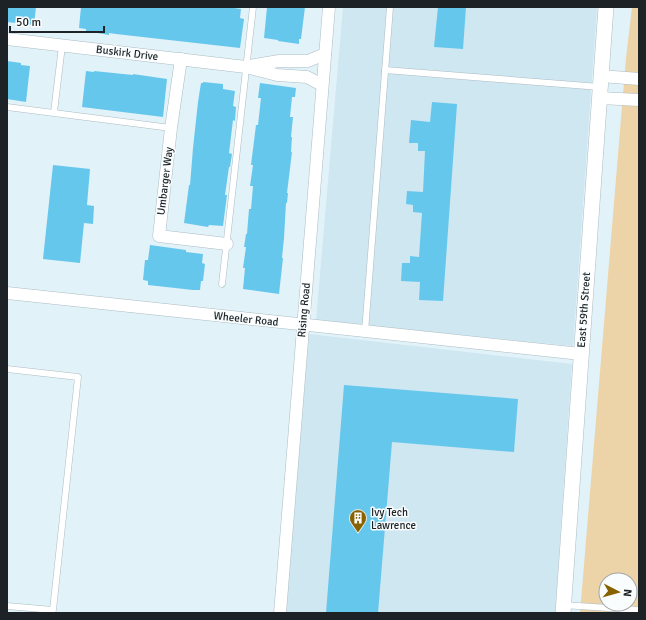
<svg xmlns="http://www.w3.org/2000/svg" width="646" height="620" viewBox="0 0 646 620" font-family="Signika,sans-serif">
<style>
.built{fill:#cee7f1}
.green{fill:#ecd4a8;fill-rule:evenodd}
.building{fill:#66c7ed}
.lines{fill:none;stroke-linecap:round;stroke-linejoin:round}
.service-casing{stroke:#acbcc3;stroke-width:7}
.minor-casing{stroke:#acbcc3;stroke-width:13}
.tertiary-casing{stroke:#acbcc3;stroke-width:16}
.service{stroke:#fff;stroke-width:6}
.minor{stroke:#fff;stroke-width:12}
.tertiary{stroke:#fff;stroke-width:15}
.labels{text-anchor:middle;dominant-baseline:central;stroke-width:3;stroke-linejoin:round;paint-order:stroke}
.street-label{font-size:11px;fill:#1c2225;stroke:#f9fdfe}
.poi-label{font-size:11px;fill:#1c2225;stroke:#f9fdfe;text-anchor:start}
</style>
<rect width="100%" height="100%" fill="#e2f2f9"/>
<g class="built">
<polygon points="343,7 597,7 573,346 316,321"/>
<polygon points="309,334 572,364 555,613 286,613"/>
</g>
<path class="green" d="M632,7H639V613H580L626,58ZM606,580H630V604H606Z"/>
<g class="building">
<polygon points="7,7 36,7 34,25 7,22"/>
<polygon points="81,7 227,7 241,9 240,18 244,19 240,48 116,34 109,33 109,35 86,31 86,29 79,28"/>
<polygon points="267,7 305,7 301,39 299,39 299,44 278,41 278,40 264,38"/>
<polygon points="438,7 466,7 463,49 434,47"/>
<polygon points="7,61 21,63 21,65 30,66 26,102 7,99"/>
<polygon points="86,71 94,72 94,71 133,75 133,74 167,79 163,117 82,107"/>
<polygon points="203,82 223,84 223,89 235,91 233,106 236,107 235,121 233,120 229,153 232,154 230,167 229,167 225,195 227,195 223,226 209,225 208,227 184,223 189,185 190,185 193,148 198,102 201,83 203,83"/>
<polygon points="260,83 296,88 295,97 292,97 290,117 293,117 291,137 292,137 291,152 292,152 287,193 288,193 287,203 286,203 284,238 282,258 283,258 279,294 243,289 245,268 243,268 246,247 244,247 246,234 247,234 249,209 251,209 253,186 250,186 253,165 251,165 256,125 258,125 261,98 258,98"/>
<polygon points="432,102 457,104 443,301 419,300 420,282 401,281 402,263 410,263 410,256 419,257 422,213 413,212 413,205 406,204 407,191 423,192 425,151 418,151 418,143 409,143 411,120 430,122"/>
<polygon points="53,165 90,169 87,205 94,206 93,224 84,223 80,263 43,259"/>
<polygon points="150,245 186,250 186,252 203,254 202,263 205,264 203,281 201,281 200,290 193,290 148,285 148,281 143,280 145,260 148,260"/>
<polygon points="344,385 518,399 514,452 392,442 378,613 326,613"/>
</g>
<g class="lines">
<g class="service-casing">
<g id="service">
<polyline points="385,70 600,87"/>
<polyline points="7,107 171,128"/>
<polyline points="54,112 62,46"/>
<polyline points="222,284 253,7"/>
<polyline points="365,332 390,7"/>
<polyline points="7,369 78,377 53,610 7,606"/>
<polyline points="563,605 639,610"/>
</g>
</g>
<g class="minor-casing">
<g id="minor">
<polyline points="7,39 246,67 277,75 307,77 322,85"/>
<polyline points="181,59 171,128 159,236 227,244"/>
<polyline points="249,66 279,61 308,61 325,54"/>
<polyline points="601,76 639,79"/>
<polyline points="600,98 639,100"/>
<polyline points="7,293 581,354"/>
<polyline points="280,613 329,7"/>
</g>
</g>
<g class="tertiary-casing">
<polyline id="tertiary" points="563,613 606,7"/>
</g>
<use href="#service" class="service"/>
<use href="#minor" class="minor"/>
<use href="#tertiary" class="tertiary"/>
</g>
<defs>
<g id="building-pin" transform="scale(0.9)"><path d="M0 17L-7.5 6A9.5 9.5 0 1 1 7.5 6Z" fill="#886200" stroke="#f9fdfe"/><path d="M-4-6H4V6H1V3H-1V6H-4ZM-2.5-4.3h1.7v1.8h-1.7ZM.8-4.3h1.7v1.8H.8ZM-2.5-1h1.7V.8h-1.7ZM.8-1h1.7V.8H.8Z" fill="#fff"/></g>
</defs>
<g fill-rule="evenodd">
<use href="#building-pin" x="358" y="518"/>
</g>
<g class="labels">
<g class="street-label">
<text transform="translate(127 53) rotate(7)">Buskirk Drive</text>
<text transform="translate(165 181) rotate(-83)">Umbarger Way</text>
<text transform="translate(304 310) rotate(-85)">Rising Road</text>
<text transform="translate(584 310) rotate(-86)">East 59th Street</text>
<text transform="translate(246 319) rotate(6)">Wheeler Road</text>
</g>
<g class="poi-label">
<text x="371" y="512">Ivy Tech<tspan x="371" dy="13">Lawrence</tspan></text>
</g>
</g>
<rect width="646" height="620" fill="none" stroke="#1c2225" stroke-width="16"/>
<g transform="translate(618 592) rotate(96)"><circle r="19" fill="#f9fdfe" stroke="#a1a5a7"/>
<path d="M0-3L7 15L0 10L-7 15Z" fill="#886200"/>
<text y="-6" font-size="11" font-weight="bold" text-anchor="middle" fill="#1c2225">N</text>
</g>
<path d="M10 26v6h94v-6" fill="none" stroke="#1c2225" stroke-width="2"/>
<text x="16" y="26" font-size="12" fill="#1c2225" stroke="#f9fdfe" stroke-width="3" paint-order="stroke">50 m</text>
</svg>
